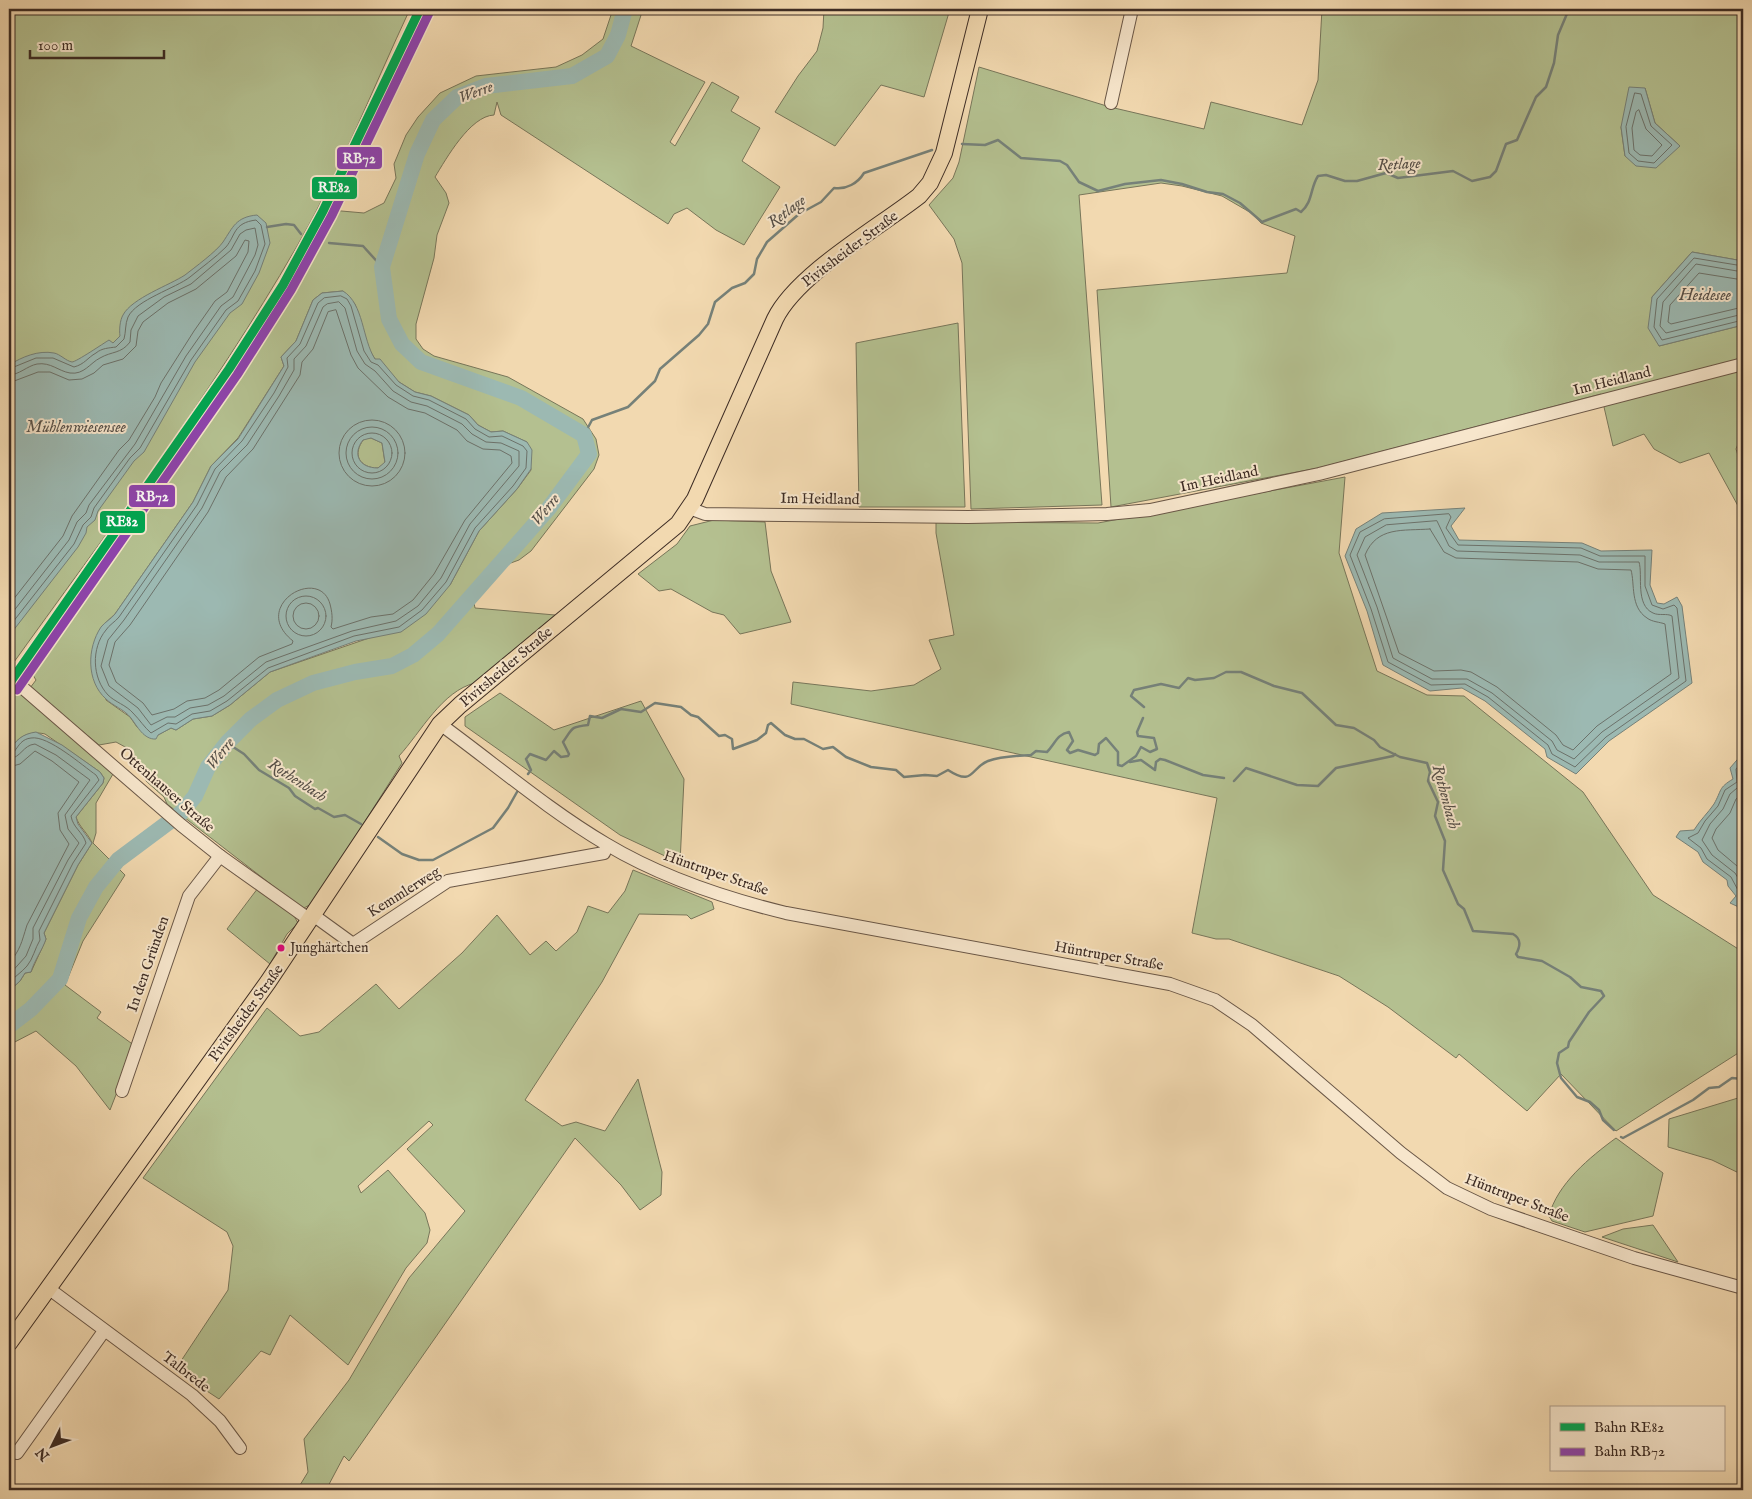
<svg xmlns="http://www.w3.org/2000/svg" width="1752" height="1499" viewBox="0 0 1752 1499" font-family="'IM FELL English',serif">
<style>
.green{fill:#b4c090;stroke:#78765a;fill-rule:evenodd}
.water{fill:#9cb9b2;stroke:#768179;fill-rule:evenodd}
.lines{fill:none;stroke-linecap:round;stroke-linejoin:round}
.shore{stroke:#6c726b;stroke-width:1}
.stream{stroke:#768179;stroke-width:2.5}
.river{stroke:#9cb9b2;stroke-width:16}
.minor-casing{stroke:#6a5747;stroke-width:14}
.major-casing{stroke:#3d2c24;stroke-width:18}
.minor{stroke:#f7e6cc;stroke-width:12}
.major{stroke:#f2d9b0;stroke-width:16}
.rail-1-casing{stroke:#f7e6cc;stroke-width:12}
.rail-2-casing{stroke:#f7e6cc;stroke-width:12}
.rail-1{stroke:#00a651;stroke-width:9}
.rail-2{stroke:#8e44ad;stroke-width:9}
.bus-dot{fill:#e5007d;stroke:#f7e6cc;stroke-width:2}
.labels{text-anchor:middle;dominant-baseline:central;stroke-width:4;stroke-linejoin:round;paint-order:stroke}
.bus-label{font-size:14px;fill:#3d2c24;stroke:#f7e6cc;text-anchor:start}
.street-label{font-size:15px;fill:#3d2c24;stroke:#f7e6cc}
.water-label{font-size:16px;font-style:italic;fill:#554f48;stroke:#f7e6cc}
.line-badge{stroke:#f7e6cc;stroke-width:2}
.badge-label{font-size:14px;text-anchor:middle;font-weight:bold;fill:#fff}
</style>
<rect width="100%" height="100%" fill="#f2d9b0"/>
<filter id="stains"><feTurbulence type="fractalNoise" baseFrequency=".004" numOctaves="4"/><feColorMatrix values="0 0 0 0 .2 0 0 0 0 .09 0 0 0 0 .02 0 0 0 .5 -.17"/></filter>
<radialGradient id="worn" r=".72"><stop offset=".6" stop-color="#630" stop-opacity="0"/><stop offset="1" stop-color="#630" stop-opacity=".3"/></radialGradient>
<g class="green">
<path d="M9,9H410C373,88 340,172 296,248C211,395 108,531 9,669Z"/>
<path d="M613,9H643L631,46L705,82L670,142L675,146L712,82L739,97L731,111L760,128L742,161L780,187L744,245L716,230L687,208L674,214L668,224L501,115L497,102L494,115C470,116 446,159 435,177L446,193L449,203L437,235L434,258L416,324V339L423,349L434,356L508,377L583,419L596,439L599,455L594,469L531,551L519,560L508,564L474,603L475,608L555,615L475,683C442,691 421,732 399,756L402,763L313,903L304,908L299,906L167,804L164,797L146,781L142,765L127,748L116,742L99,745L30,688L36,680L28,667L255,340L290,284L330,210L364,213L384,203L396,178L394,164L406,135L418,117L440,93L476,76L556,67L582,55L603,39ZM343,291L355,304L368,348L375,359L399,382L415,392L431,396L469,415L478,425L491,432L503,431L527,442L531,470L517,489L479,531L450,585L375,636L270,672L230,705L212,716L193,719L176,730L171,728L158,735L137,727L130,717L106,700L102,626L115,614L193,502L211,466L238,438L284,366L281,357L296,341L313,300L322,293Z"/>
<polygon points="824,9 950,9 924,97 881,85 835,146 775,112 798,76 817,51 823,28"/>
<path d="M1322,9H1743V261L1692,252L1652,297L1659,346L1743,325V431L1736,449L1743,472V515L1709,453L1680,463L1654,449L1644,434L1613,446L1601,394L1318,468L1111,507L1097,290L1287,273L1295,236L1261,223L1253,214L1222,196L1182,186L1161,183L1079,195L1102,505L971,509L962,263L954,239L929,205L953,178L959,162L979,67L1110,107L1204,129L1211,102L1302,125L1318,80ZM1645,88L1655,123L1680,146L1625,156L1621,127Z"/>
<polygon points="958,323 965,507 859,507 856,343"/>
<path d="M371,438L382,443L385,463L378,468C359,468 352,454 364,439Z"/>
<polygon points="1345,477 1339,553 1377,671 1427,695 1464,696 1583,792 1653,895 1743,952 1743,1050 1616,1131 1561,1074 1527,1111 1459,1054 1456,1058 1388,1007 1339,976 1229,939 1216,939 1192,933 1217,798 791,704 793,682 871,691 914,685 941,669 929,640 954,635 936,533 936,522 1098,523"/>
<polygon points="714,520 765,522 771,571 791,622 740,634 724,615 712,612 671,589 659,591 638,574 677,544 690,526"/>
<path d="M14,688L113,774L96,803V833L93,843L125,875L83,941L65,985L101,1012L97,1018L135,1046L110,1110L76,1066L36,1031L9,1045V991L20,981L25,973L31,972L46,939L44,933L78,865L92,843C88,833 79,827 76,817L103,783L104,778L100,772L45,734C28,730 17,738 9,751V695Z"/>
<polygon points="500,693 554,730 641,701 684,779 680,863 620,835 465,726 465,717"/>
<polygon points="633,870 712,902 714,909 691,919 687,915 639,914 602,982 525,1100 562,1126 576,1122 605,1131 638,1079 662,1172 661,1195 640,1210 621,1185 575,1138 349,1461 344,1456 326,1490 297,1490 308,1472 304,1439 349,1380 409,1278 465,1211 407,1149 433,1125 429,1121 358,1186 361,1193 388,1170 425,1213 430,1230 427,1243 406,1268 348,1365 290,1315 270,1355 261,1351 219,1399 175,1370 228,1290 233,1246 227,1232 143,1178 267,1008 300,1036 319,1032 376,984 399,1009 462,953 497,915 530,955 546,941 556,951 577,932 588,906 608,913 625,891"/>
<polygon points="258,888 294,916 298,923 287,934 270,964 227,929"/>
<polygon points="1738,1098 1743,1098 1743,1175 1712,1160 1668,1147 1669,1119"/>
<path d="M1616,1138L1663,1173L1653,1216L1585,1232L1552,1221L1549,1216C1557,1184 1590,1157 1616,1138Z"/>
<polygon points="1653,1225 1678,1262 1602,1237 1623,1229"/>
</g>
<g class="water">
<polygon points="1629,87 1645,88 1655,123 1680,146 1656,168 1636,166 1625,156 1621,127"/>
<path d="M257,215L266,223L270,243L259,273L242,304L230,313L195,362L144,452L134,461L98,511L95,520L87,527L86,533L78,547L9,636V365C22,357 38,350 54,353C60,354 66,361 72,362C76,362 104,343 109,340L113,343L120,336C119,330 120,320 123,315C132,298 170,285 185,275C194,268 217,251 223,242C233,227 236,217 257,215Z"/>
<polygon points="1692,252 1743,261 1743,325 1659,346 1648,328 1652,297"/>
<path d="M343,291C364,304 362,339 375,359H380L399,382L415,392L431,396L469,415L478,425L491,432L503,431L527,442L532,450L531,469L517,489L479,531L450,585L426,614L401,632L356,641L270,672L230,705L212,716L193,719L176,730L171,728L158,735L156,739C144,740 137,726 131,718C124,709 113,706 106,699C86,681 87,648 101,627C105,622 111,619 115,614L193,502L211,466L238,439L284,366L281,357L296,341L313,300L322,293ZM371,438L382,443L385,462L378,468C359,468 352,454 363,440Z"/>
<polygon points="1465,508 1451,526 1459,540 1582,543 1601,551 1652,550 1650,585 1657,603 1664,604 1677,597 1682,606 1692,683 1609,741 1576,774 1547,757 1545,749 1485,701 1462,688 1430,691 1383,665 1367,611 1345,556 1356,529 1382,513"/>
<path d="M36,732L62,745L100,772L104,778L103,783L76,817L78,824L92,843L78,865L44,933L46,939C43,949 34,961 31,972L25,973L20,981L9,991V751C16,740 22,734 36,732Z"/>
<path d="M1743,753V909L1730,903L1736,896L1728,886L1727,880L1703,862L1698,852L1676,837L1680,831L1694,830C1700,820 1708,813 1714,804C1722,790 1718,788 1733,779L1730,768Z"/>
</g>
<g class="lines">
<g class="shore">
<polygon points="1635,93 1641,94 1651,126 1672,145 1654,163 1638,161 1629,153 1626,127"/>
<polygon points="1639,110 1646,129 1662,145 1652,156 1640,155 1634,150 1632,128 1636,112"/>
<polyline points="1743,266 1694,258 1657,299 1654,327 1662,340 1743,320"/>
<polyline points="1743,272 1696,264 1663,302 1660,326 1666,333 1743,314"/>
<polyline points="1743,280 1699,273 1670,305 1668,322 1671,324 1743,307"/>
<path d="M341,296L347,299L351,306L364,351L371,362L378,365L396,385L413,396L429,400L466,419L475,429L489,437L502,436L523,446L527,451L526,468L513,486L475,528L446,582L422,610L399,627L354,636L268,668L227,701L210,711L192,714L176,724L168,723L151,733C144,727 140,720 133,713C126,705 115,702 108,695C92,678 91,648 106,630C109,625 115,622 119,617L197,505L215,469L242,441L274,393L288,367L287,358L300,344L318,303L324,298Z"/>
<polygon points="339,302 345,308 357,351 365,364 375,371 393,391 411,402 427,406 462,424 472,434 486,442 501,443 519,451 519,466 470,524 441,578 418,606 396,621 352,631 266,662 224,696 208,705 190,708 175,717 167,717 151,725 138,708 109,686 101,666 108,640 124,620 202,508 220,472 247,445 279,396 294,370 294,359 306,346 323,307 327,304"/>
<path d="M336,310L351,355L358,368L388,397L408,409L425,413L457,430L467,441L483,449L500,450L511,456L512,463L465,520L434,574L413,600L393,614L371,617L333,629L331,627C333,619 332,612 330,604C319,565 249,606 293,641L292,644L259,657L219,690L205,698L187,701L174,709L152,715L143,703L116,682L109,665L115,642L130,625L208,512L226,477L253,449L300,375L302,362L313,349L328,312Z"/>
<path d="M9,369L36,358H53L74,367C85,364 87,358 96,353C102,348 109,348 116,347L124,339C126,332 125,324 128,317C136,300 176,288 190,277C202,267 215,258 226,247C236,235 233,223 256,220L261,225L265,244L255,271L238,301L226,310L191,360L140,448L130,458L94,508L91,517L83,525L74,544L9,627"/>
<path d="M9,375C19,375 27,366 37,364C51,362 58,371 70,373C84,375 90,363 100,358C112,351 121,354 130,342L131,330L138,316L164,297L191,284L231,250L240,234L246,230L255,228L258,245L255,255L233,297L221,306L186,356L135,444L89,505L86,513L77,522L69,540L9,617"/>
<polyline points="9,383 38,372 50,372 69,380 82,379 94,373 103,365 123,359 136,346 138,331 143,322 168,303 196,289 236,256 245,240 249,241 248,252 227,292 215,301 194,331 161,383 155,397 129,440 119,450 72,516 63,536 9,605"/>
<circle cx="372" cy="453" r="33"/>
<circle cx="372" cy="453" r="26"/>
<circle cx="372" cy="453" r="20"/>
<polygon points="1449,514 1451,517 1446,528 1458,545 1581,548 1600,556 1645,556 1645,586 1652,605 1663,609 1674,605 1677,608 1686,681 1606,737 1575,767 1552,754 1548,745 1488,697 1465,684 1431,685 1388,662 1371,609 1350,555 1360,532 1384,519"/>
<path d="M1437,521L1449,546L1457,551L1580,555L1599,562H1639C1643,575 1635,605 1653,613C1659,616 1667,613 1672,616L1679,678L1602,732L1574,759L1557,750L1552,741L1492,693L1467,679H1432L1393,658L1377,607L1357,555L1365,537L1386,525Z"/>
<path d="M1430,529L1444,552L1456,558L1578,562L1598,569L1631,570C1635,584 1630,607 1647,618C1652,622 1660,622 1665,624L1671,674L1597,726L1573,750L1563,745L1556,735L1497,687L1471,672L1461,670L1434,671L1399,653L1365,555C1377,526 1403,531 1430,529Z"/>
<circle cx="306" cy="616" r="20"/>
<circle cx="306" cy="616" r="13"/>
<path d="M9,753L14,752C19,745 22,739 31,738C48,735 83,766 96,775L99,780L71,816C73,828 83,832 86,843L73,863L39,931L40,940C35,948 33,959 27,966C22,972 14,977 9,983"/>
<path d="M9,759C21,758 23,745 35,744L56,755L90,780L65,815L68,829L79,843L68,860L33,928V939L26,956L9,975"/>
<polyline points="1743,761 1736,769 1737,782 1725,790 1718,806 1705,821 1698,833 1688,838 1701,848 1707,859 1731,877 1740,894 1740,901 1743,904"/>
<path d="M9,767L20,764L35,751L52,761L79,782L58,813L60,830L69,844L27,925C21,944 21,948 9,964"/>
<polyline points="1743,783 1730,794 1723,809 1710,824 1702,840 1712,855 1735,873 1743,886"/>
<polyline points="1743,794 1736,799 1730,813 1716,829 1712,838 1718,850 1743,871"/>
</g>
<g class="stream">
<path d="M962,144L985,145L998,140L1021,158L1060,161L1067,165L1079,182L1098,191L1125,184L1161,180L1182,184L1207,192L1223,194L1240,203L1262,222L1296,209L1301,212C1313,202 1310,188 1318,176L1326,175L1345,181H1357L1386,173L1398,178L1453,171L1472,181L1490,177L1496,171L1506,144L1517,140L1536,97L1546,87L1554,63L1558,35L1569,9"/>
<polyline points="267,227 286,224 294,225 301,234"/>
<polyline points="315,242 319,242"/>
<polyline points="329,243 363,246 382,267"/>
<path d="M584,435L592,420L628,407L655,381L660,369L699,335L708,324L715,302L732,288L745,283L754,274L757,259L767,242L799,214L821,202L834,188C846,190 858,183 864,173L932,150"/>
<path d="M1144,707L1131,696L1134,690L1161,684L1179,688L1188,678L1195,680L1214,678L1226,672H1241L1274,686L1302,693L1336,725L1354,728L1374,740L1380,747L1400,757L1427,763L1430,772L1428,781L1438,802L1435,816L1445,841L1443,870L1458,904L1464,909L1473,931L1513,934C1522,939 1520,947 1516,954L1518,957L1542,961L1570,977L1581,987L1601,991L1604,996L1589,1012L1569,1042L1568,1047L1559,1053L1557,1063L1561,1078L1577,1097L1590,1102L1599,1110L1603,1120L1614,1130"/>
<polyline points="227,743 244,754 259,770 289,788 295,796 315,809 318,808 334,817 345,815 361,824"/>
<polyline points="1130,762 1141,760 1155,770 1156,762 1160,759 1165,760 1203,775 1224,778"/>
<path d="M528,774L531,770L526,759L530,754L546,760L554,751L561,757L568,756L569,754L563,742C573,728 570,727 588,725L590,716L602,718L621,709L641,712L655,703L681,707L691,715L698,717L719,736L725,735L732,739L733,749L757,740L766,733L768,725L771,723L785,735L795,739H804L823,749L833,747L846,757L871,767L896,770L904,777L925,775L937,776L948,770C974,787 970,768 988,761C1002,756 1017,756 1031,755L1036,751L1047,752C1055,744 1057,734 1069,732L1073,741L1067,750L1070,753L1078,750L1095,755L1098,753L1099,744L1106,738L1118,752V765L1122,766L1136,756L1141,747L1150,752L1157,749L1154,738L1138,736L1137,732L1143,718"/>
<polyline points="1234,781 1246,768 1297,785 1318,786 1336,768 1393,756 1395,754"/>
<polyline points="378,837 402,854 419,860 433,860 493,828 508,808 517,792"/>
<polyline points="1621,1137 1623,1138 1693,1100 1709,1088 1719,1087 1732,1078 1743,1079"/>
</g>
<polyline class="river" points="9,1026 31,1009 60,979 79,918 96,887 118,860 181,813 195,796 208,767 227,743 251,719 277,700 313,683 355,672 392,666 413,655 438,634 549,508 589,454 584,435 521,398 421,362 402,344 389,319 382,267 417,154 433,120 457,97 486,86 572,76 607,56 618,35 625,9"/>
<g class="minor-casing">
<g id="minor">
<polyline points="1111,103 1132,9"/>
<polyline points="689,508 705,514 968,517 1107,514 1150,510 1319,474 1743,364"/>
<polyline points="9,676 181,825 220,856 310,920"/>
<path d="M440,724C495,764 547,809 606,844C661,877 724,898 786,913L1170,984L1215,1000L1252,1025L1401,1153L1447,1188L1491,1209L1634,1258L1743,1288"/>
<polyline points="313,915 353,944 448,881 604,853 607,845"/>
<polyline points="122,1091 189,896 220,856"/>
<polyline points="48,1288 192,1395 220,1421 240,1448"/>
<polyline points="17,1453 104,1331"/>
</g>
</g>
<g class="major-casing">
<path id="major" d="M9,1343L268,982L440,724L460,705L678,524L695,499L775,319C797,274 878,228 919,196L930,183L944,153L980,9"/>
</g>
<use href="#minor" class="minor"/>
<use href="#major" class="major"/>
<g class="rail-1-casing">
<polyline id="rail-1" points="9,684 229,369 283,285 323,211 420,9"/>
</g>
<g class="rail-2-casing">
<polyline id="rail-2" points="17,690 237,375 291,290 332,215 429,13"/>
</g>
<use href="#rail-1" class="rail-1"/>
<use href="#rail-2" class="rail-2"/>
</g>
<circle class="bus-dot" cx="281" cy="948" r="4.5"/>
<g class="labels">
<g class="bus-label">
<text x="290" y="948">Junghärtchen</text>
</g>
<g class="street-label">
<text transform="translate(850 249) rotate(-37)">Pivitsheider Straße</text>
<text transform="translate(1612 381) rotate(-14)">Im Heidland</text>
<text transform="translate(1219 479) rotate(-12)">Im Heidland</text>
<text transform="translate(820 499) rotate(1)">Im Heidland</text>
<text transform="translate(506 667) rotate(-40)">Pivitsheider Straße</text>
<text transform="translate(167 790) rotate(41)">Ottenhauser Straße</text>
<text transform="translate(716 873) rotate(19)">Hüntruper Straße</text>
<text transform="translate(404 892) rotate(-32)">Kemmlerweg</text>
<text transform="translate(1109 956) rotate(10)">Hüntruper Straße</text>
<text transform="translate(148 964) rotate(-71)">In den Gründen</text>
<text transform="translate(246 1013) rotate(-54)">Pivitsheider Straße</text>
<text transform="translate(1517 1198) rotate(21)">Hüntruper Straße</text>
<text transform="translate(186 1372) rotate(38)">Talbrede</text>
</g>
<g class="water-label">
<text transform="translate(476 93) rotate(-21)">Werre</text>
<text transform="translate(1399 165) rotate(-3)">Retlage</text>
<text transform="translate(787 212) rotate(-37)">Retlage</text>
<text x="1705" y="296">Heidesee</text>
<text x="76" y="428">Mühlenwiesensee</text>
<text transform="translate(546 510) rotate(-51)">Werre</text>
<text transform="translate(221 754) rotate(-52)">Werre</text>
<text transform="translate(297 781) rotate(33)">Rothenbach</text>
<text transform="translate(1445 797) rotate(75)">Rothenbach</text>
</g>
</g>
<g class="line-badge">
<rect x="336" y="146" width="47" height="24" rx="5" fill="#8e44ad"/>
<rect x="311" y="176" width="47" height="24" rx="5" fill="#00a651"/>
<rect x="128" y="484" width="48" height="24" rx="5" fill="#8e44ad"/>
<rect x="99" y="510" width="47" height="24" rx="5" fill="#00a651"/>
</g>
<g class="badge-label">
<text x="359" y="163">RB72</text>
<text x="334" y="192">RE82</text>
<text x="152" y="501">RB72</text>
<text x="122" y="526">RE82</text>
</g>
<rect width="1752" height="1499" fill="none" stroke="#f2d9b0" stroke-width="30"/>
<rect x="10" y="10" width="1732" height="1479" fill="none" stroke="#3d2c24" stroke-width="2.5"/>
<rect x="15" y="15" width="1722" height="1469" fill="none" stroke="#3d2c24"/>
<rect x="1550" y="1406" width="175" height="65" fill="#f7e6cc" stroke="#ad9c89"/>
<rect x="1560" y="1423" width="25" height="8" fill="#00a651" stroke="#ad9c89"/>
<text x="1594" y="1432" font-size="15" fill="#3d2c24">Bahn RE82</text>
<rect x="1560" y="1448" width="25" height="8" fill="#8e44ad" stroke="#ad9c89"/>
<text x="1594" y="1456" font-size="15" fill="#3d2c24">Bahn RB72</text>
<g transform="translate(52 1446) rotate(228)" stroke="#f7e6cc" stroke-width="4" paint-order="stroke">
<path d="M0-4L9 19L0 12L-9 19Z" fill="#3d2c24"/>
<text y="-8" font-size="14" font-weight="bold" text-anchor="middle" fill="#3d2c24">N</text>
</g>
<path d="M30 50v8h134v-8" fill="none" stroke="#3d2c24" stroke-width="2.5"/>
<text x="38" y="50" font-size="15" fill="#3d2c24" stroke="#f7e6cc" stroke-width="4" paint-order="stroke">100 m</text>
<rect width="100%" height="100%" filter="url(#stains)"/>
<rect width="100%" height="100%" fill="url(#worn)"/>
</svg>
